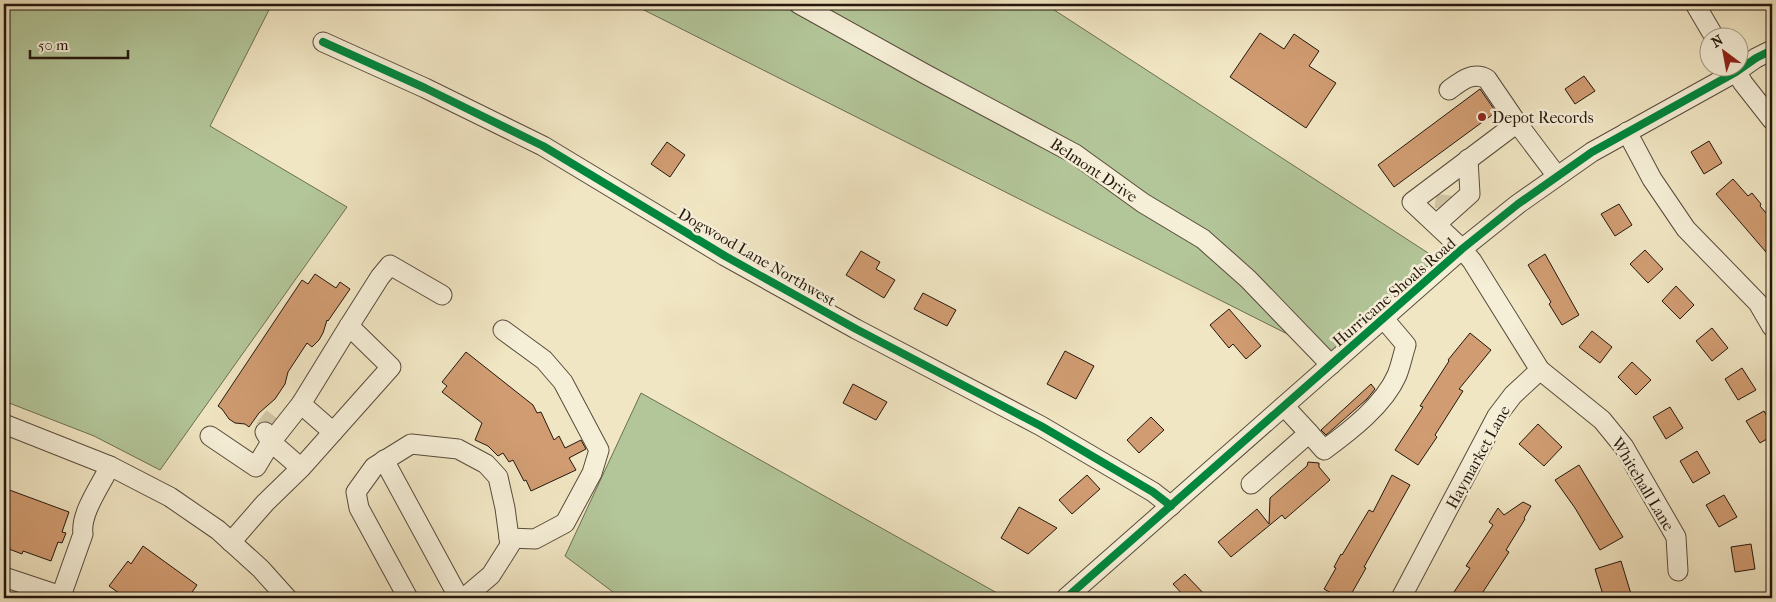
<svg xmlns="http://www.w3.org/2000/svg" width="1776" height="602" viewBox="0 0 1776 602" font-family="'IM FELL French Canon',serif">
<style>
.green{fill:#b3c699;stroke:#6c6e54}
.building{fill:#d19c72;stroke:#25170e}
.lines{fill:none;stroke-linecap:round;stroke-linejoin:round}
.minor-tunnel{stroke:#d2c7a8;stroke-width:19;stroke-dasharray:19 9;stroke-linecap:butt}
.minor-casing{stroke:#584b3b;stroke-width:21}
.minor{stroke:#f6efd8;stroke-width:19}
.cycleway-casing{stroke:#f6efd8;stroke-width:11}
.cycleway{stroke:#00873e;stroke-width:8}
.poi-dot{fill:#8f2418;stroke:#f6efd8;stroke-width:2}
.labels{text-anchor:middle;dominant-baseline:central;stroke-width:5;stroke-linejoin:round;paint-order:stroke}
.poi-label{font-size:16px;fill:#25170e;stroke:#f6efd8;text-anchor:start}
.street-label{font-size:16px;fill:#25170e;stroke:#f6efd8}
</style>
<rect width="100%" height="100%" fill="#f1e6c3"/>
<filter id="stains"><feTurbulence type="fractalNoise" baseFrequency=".004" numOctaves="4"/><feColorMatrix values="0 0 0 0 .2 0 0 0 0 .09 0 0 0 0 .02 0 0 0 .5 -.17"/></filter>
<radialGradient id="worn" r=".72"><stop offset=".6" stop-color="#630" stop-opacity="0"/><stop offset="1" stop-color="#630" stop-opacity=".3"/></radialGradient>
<g class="green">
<polygon points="4,4 272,4 210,126 347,207 160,470 94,436 4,401"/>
<polygon points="632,4 1045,4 1442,262 1331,356"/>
<polygon points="641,393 1006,598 621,598 565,556"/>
</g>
<g class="building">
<polygon points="1260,33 1284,49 1294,34 1319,51 1309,66 1336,83 1306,128 1230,77"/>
<polygon points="1584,76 1595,91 1575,104 1565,89"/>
<polygon points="1480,89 1496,112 1394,187 1378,165"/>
<polygon points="1709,141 1722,163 1704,174 1691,152"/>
<polygon points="667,142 685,155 670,177 651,164"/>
<polygon points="1733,179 1748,196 1752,193 1761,204 1760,206 1772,220 1772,259 1716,194"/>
<polygon points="1619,204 1632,225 1615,236 1601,214"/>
<polygon points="1645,250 1663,269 1648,283 1630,264"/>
<polygon points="861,251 880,262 876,269 895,280 884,298 846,275"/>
<polygon points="1545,254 1579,315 1562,325 1549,304 1551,302 1528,265"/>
<polygon points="315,274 336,288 340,282 350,289 328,321 327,320 323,333 319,340 312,347 307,343 288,372 285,384 275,399 259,413 249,427 245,424 235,423 229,419 222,409 218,406 302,280 308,284"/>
<polygon points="1676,286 1694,305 1680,319 1662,301"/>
<polygon points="923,293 956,310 947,326 914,309"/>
<polygon points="1229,309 1261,346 1246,359 1233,344 1229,348 1210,325"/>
<polygon points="1712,328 1728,348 1712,361 1696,341"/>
<polygon points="1592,331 1612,347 1600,363 1579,347"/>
<polygon points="1470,333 1491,350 1459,389 1463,391 1435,435 1437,437 1418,465 1395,450 1423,407 1420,406 1449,361 1448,360"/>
<polygon points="1065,351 1094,366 1076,399 1047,384"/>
<polygon points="466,352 533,405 537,413 541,412 554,440 559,436 565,448 581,440 586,449 569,458 576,470 531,491 526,480 524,481 513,460 509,462 503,453 498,456 488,446 475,440 482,423 442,392 447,386 442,382"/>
<polygon points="1632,362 1651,380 1636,395 1618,377"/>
<polygon points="1742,368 1756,390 1738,400 1725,379"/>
<polygon points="853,384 887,402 876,420 843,403"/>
<polygon points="1371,384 1375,389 1367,399 1326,435 1321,430"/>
<polygon points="1670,407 1683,428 1666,439 1653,417"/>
<polygon points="1764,411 1772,425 1772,436 1760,443 1746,421"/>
<polygon points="1151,417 1164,430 1139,453 1127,440"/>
<polygon points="1538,424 1562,447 1544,466 1519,444"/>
<polygon points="1697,451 1710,473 1693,483 1680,461"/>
<polygon points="1308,462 1319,463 1319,467 1330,480 1285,519 1282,515 1231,557 1218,542 1257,509 1269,524 1270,498 1307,466"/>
<polygon points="1579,465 1623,537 1600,550 1575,508 1555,480"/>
<polygon points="1087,475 1100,489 1072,514 1059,500"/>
<polygon points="1392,475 1410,485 1364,567 1366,568 1349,598 1340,598 1324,589 1336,568 1334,567 1341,554 1342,555 1369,510 1373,512"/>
<polygon points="4,488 69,512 62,532 66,533 62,543 58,542 51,561 23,551 22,554 9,549 10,547 4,545"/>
<polygon points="1724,495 1737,517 1719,527 1706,505"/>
<polygon points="1523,502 1531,506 1524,518 1525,519 1506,550 1509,552 1479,598 1450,598 1470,568 1466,566 1493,525 1489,522 1498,508 1504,515"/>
<polygon points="1019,507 1057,528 1028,554 1001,538"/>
<polygon points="1751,544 1755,569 1735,572 1731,547"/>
<polygon points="143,546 197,585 188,598 126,598 109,586 128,561 131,564"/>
<polygon points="1621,561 1631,594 1617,598 1604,598 1595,569"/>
<polygon points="1185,574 1208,598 1186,598 1173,584"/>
</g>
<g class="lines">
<g class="minor-tunnel">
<polyline points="1444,209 1446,195"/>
<polyline points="264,429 274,416"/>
</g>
<g class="minor-casing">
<g id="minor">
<polyline points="799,4 927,75 1075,154 1143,203 1203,239 1248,279 1331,365"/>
<polyline points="1695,4 1715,38"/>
<polyline points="323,42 425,88 543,146 725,256 856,329 1041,426 1153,492 1171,506"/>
<polyline points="1734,68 1743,83 1772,120"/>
<path d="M1449,90C1461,81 1473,71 1487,79L1517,123"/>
<polyline points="1627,132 1652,179 1686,229 1758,303 1772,327"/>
<polyline points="1557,176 1517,123 1412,202 1462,249 1472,261 1540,370 1602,420 1624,447 1676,537 1678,571"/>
<polyline points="1442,219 1470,194 1468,159"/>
<polyline points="349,326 380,277 390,265 442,295"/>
<polyline points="503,330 544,360 563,382 599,450 592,473 565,523 535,539 509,538"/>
<polyline points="301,404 333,432"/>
<polyline points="4,424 110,466 170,497 218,530 261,569 287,598"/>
<path d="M1309,433L1324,450C1350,431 1384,405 1397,375C1401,365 1403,354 1406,345L1384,319"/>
<polyline points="210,436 256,467 271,442 265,432"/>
<polyline points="384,460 459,598"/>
<polyline points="1251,484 1309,433 1284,406"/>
<polyline points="231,542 265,503 301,468 391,367 349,326 301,404 271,442 301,468"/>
<path d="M4,577L61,596L83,534C80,513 101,485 110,466"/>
<polyline points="408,598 359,508 356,492 374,467 411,444 458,449 486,464 498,477 505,508 510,545 491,575 464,598"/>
<polyline points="1066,598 1462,249 1518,204 1592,152 1736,72 1756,58 1772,50"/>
<polyline points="1401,598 1497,416 1513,395 1540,370"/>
</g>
</g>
<use href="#minor" class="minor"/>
<g class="cycleway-casing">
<g id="cycleway">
<polyline points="323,42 425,88 543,146 725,256 856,329 1041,426 1153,492 1171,506"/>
<polyline points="1066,598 1462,249 1518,204 1592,152 1736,72 1756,58 1772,50"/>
</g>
</g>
<use href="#cycleway" class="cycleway"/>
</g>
<circle class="poi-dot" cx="1482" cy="117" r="5"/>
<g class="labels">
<g class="poi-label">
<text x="1492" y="117">Depot Records</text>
</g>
<g class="street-label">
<text transform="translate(1094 170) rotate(34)">Belmont Drive</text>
<text transform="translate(757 257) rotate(30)">Dogwood Lane Northwest</text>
<text transform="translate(1394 292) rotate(-41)">Hurricane Shoals Road</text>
<text transform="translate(1478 457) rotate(-61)">Haymarket Lane</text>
<text transform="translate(1643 484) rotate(59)">Whitehall Lane</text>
</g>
</g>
<rect width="1776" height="602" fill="none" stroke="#f1e6c3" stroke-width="20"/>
<rect x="5" y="5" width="1766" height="592" fill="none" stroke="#25170e" stroke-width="2.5"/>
<rect x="10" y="10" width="1756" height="582" fill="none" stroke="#25170e"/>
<g transform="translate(1724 52) rotate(328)"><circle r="24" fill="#f6efd8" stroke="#a29987"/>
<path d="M0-4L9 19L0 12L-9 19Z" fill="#8f2418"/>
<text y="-8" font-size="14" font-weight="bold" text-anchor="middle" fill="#25170e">N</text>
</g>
<path d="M30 50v8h98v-8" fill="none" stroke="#25170e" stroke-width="2.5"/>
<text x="38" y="50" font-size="15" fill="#25170e" stroke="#f6efd8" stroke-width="4" paint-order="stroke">50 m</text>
<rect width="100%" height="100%" filter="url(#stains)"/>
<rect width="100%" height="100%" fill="url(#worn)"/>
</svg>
